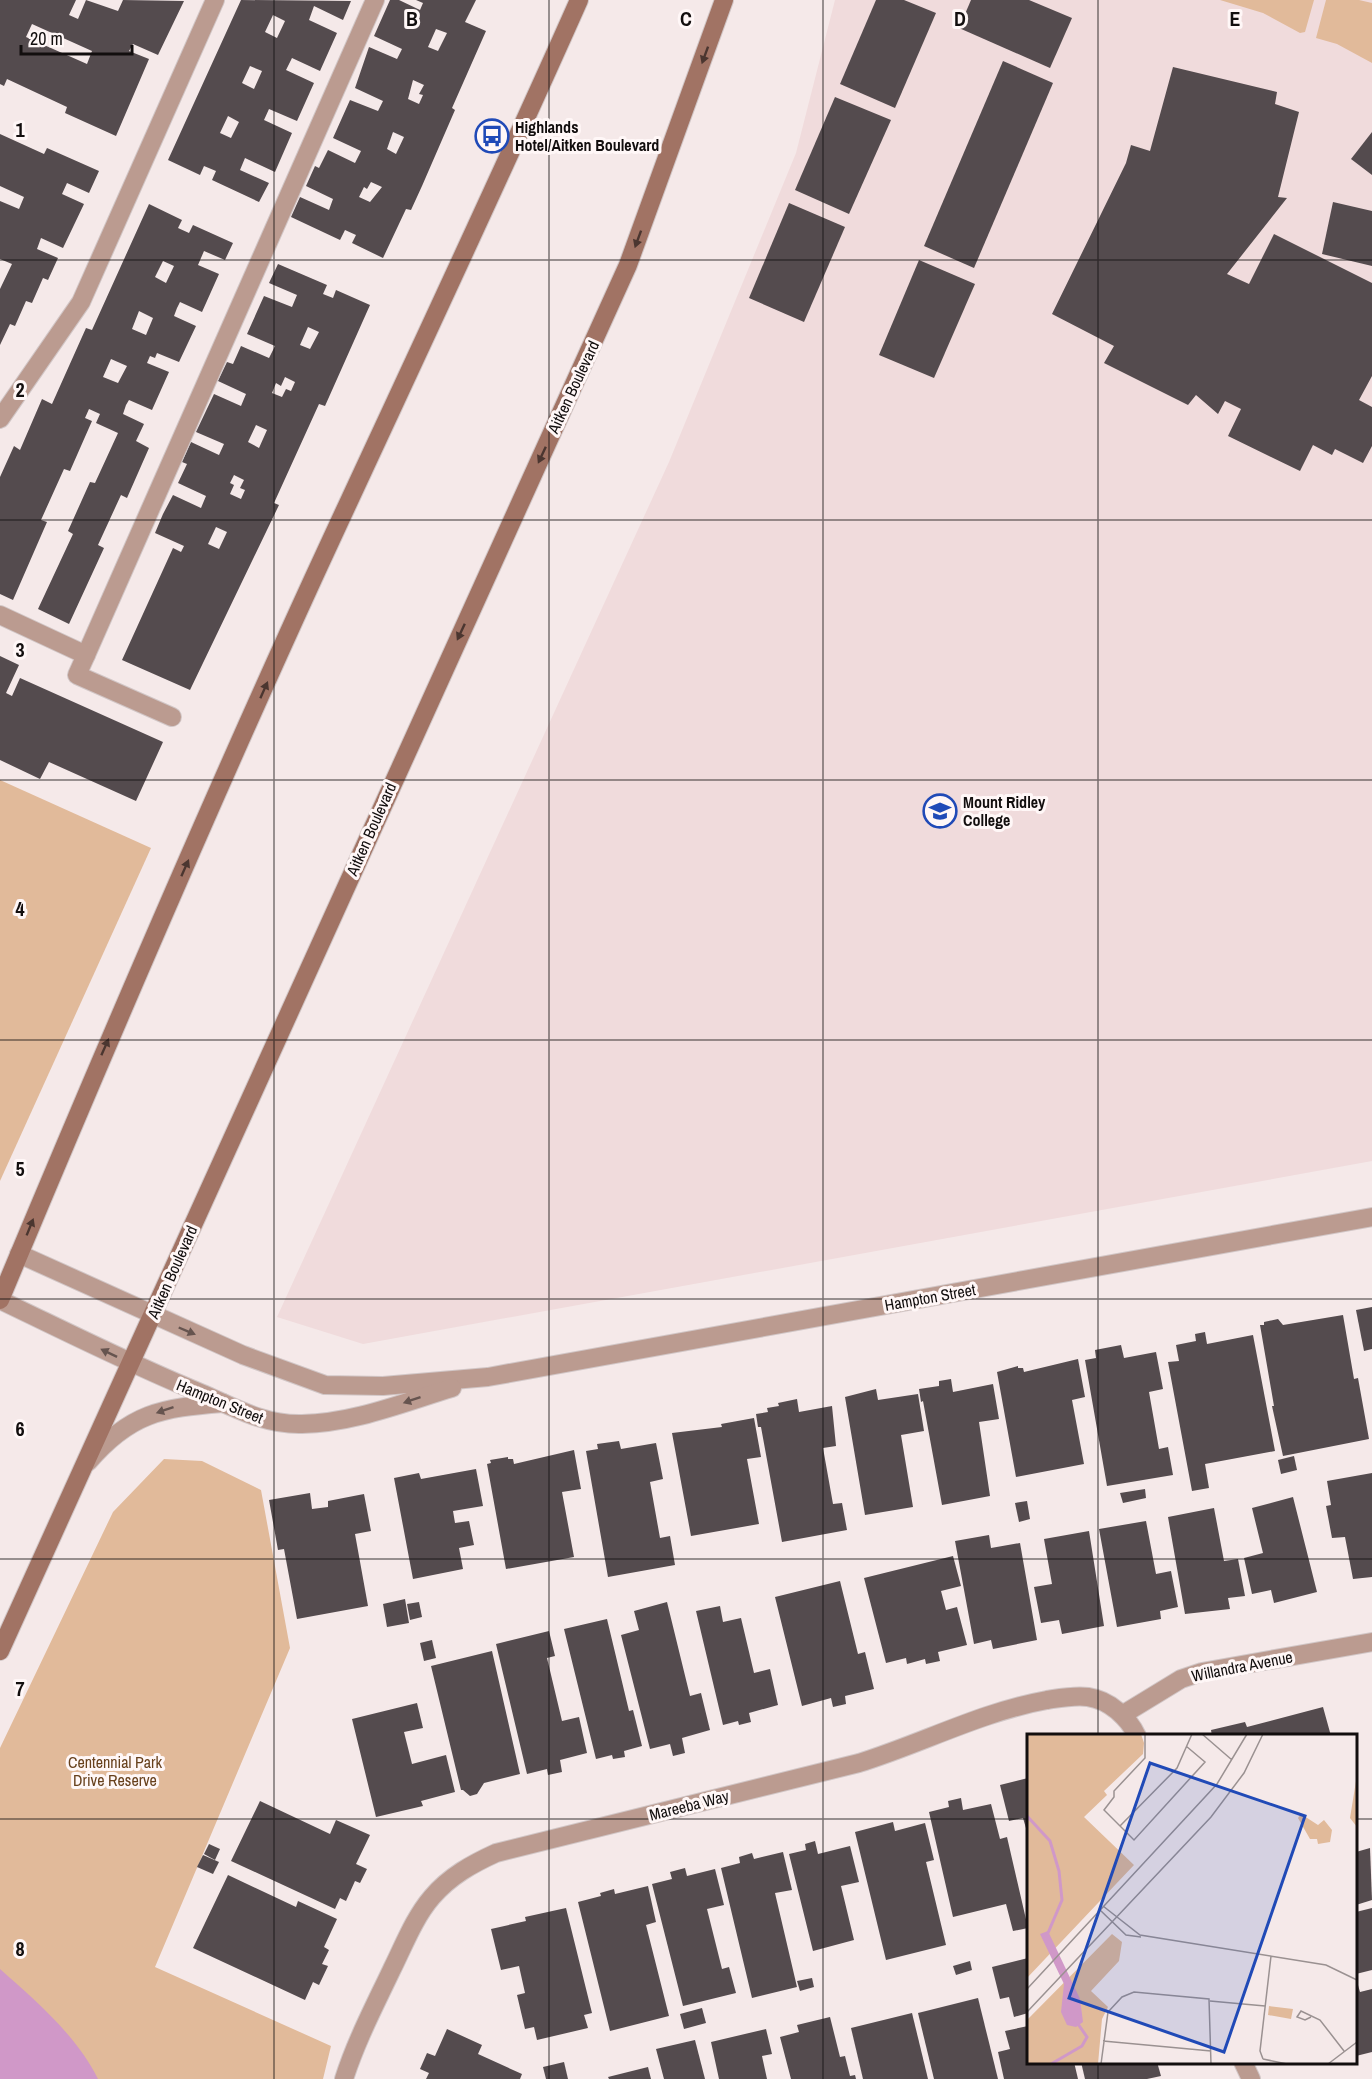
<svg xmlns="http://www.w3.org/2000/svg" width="1372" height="2079" viewBox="0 0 1372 2079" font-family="'Archivo Narrow',sans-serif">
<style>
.built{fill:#f0dbdc}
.green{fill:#e1ba9a}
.water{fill:#d098c8}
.building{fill:#544b4e;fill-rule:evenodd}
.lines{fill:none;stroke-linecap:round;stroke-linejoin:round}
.service-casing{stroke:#d1c6c6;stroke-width:20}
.minor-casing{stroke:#d1c6c6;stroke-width:20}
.tertiary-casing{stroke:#d1c6c6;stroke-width:20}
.secondary-casing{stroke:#d1c6c6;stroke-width:20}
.service{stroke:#bb9b90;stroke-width:18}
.minor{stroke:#bb9b90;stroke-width:18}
.tertiary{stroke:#bb9b90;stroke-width:18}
.secondary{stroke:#a17364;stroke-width:18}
.oneway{fill:#4b3630}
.oneway2{fill:#66544f}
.grid{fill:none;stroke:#120e0e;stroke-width:1.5;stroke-opacity:0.55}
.labels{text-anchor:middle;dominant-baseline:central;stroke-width:6;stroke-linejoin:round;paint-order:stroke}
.poi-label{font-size:16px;font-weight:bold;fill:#120e0e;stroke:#fff7f7;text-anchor:start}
.street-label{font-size:16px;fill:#120e0e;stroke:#fff7f7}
.park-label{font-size:16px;fill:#67401c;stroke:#fff7f7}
.inset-river{fill:none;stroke:#d098c8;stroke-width:3}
.inset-road{fill:none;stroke:#9a9191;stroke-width:1.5}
.view{fill:#204ab7;fill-opacity:0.15;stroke:#204ab7;stroke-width:3}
.inset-edge{fill:none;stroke:#120e0e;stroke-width:3}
.grid-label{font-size:20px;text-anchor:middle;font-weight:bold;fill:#120e0e;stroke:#fff7f7;stroke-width:6;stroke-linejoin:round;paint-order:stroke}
</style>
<rect width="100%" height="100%" fill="#f5e9e9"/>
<polygon class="built" points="835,0 1372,0 1372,1161 363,1344 277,1317 669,462 796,153"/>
<g class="green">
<polygon points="1220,0 1314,0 1305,32 1300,33 1263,13"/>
<polygon points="1326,0 1359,0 1372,3 1372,63 1337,44 1316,38"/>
<polygon points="0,780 151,848 0,1181"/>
<polygon points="164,1459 202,1461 261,1490 290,1648 155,1967 331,2046 323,2079 0,2079 0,1748 113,1512"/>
</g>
<path class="water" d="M0,1969C35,2000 77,2036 98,2079H0Z"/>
<g class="building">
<path d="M0,0H76L69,15L78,19L86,0L118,11L123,0L184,1L158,55L133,44L129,51L149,59L116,136L65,113L67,107L7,79L4,86L0,84ZM32,24L92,51L87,64L26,37Z"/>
<path d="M241,0L351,1L343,20L314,6L309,20L337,33L320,71L292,58L286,70L314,83L297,121L269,109L264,120L292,133L275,172L245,158L240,170L269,183L259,202L212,180L216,171L204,166L200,175L168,160ZM273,15L285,21L277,38L265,32ZM250,66L262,71L254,89L242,83ZM228,116L239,122L231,138L220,133Z"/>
<path d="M390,0H399L420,10L423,3L416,0H476L465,22L486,31L452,108L455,110L422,186L411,210L406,209L383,258L352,243L356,235L345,230L340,240L291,217L300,197L329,210L333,199L306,186L315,166L319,168L328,150L355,163L361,151L333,138L350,100L378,111L383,101L355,88L369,47L397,59L402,49L374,36ZM436,29L447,33L438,51L428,47ZM413,80L424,85L419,94L423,95L419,104L408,99ZM393,132L404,137L396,154L387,149ZM371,182L382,187L370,202L359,197L364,187L367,189Z"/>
<polygon points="876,0 904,0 936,13 895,108 840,84"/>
<polygon points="971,0 1029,0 1072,18 1050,68 959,28"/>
<polygon points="1003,61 1053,83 974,268 924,246"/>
<polygon points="1173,67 1277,92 1275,104 1299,112 1278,197 1287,198 1227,274 1249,284 1274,234 1372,283 1372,376 1359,400 1372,407 1372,446 1363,463 1335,449 1332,455 1313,445 1300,471 1228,436 1241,409 1225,401 1218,414 1196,395 1188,405 1104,363 1114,346 1052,314 1126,163 1131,145 1150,151"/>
<polygon points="835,97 891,120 849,214 795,190"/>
<polygon points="1372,132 1372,175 1351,159"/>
<polygon points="0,134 44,154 47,148 99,171 89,193 67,183 62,194 84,204 63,248 41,238 37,249 58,258 48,280 43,278 32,303 26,301 15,326 10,324 0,345 0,289 12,264 0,259 0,201 19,209 24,197 0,186"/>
<polygon points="1333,202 1372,211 1372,266 1322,254"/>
<polygon points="789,203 845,227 804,322 749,298"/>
<path d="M149,204L182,220L178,228L189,233L193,225L233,243L225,260L204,251L198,265L219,274L202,312L180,302L177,308L174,316L196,326L179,362L157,353L155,358L150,356L147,363L169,372L152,410L129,400L126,405L123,414L144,424L136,441L149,448L127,498L121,495L98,545L104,548L69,624L38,609L73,534L68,531L90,482L95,483L118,433L96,423L100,414L89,409L85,418L92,421L70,471L64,469L41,520L47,522L13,600L0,594V477L14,446L20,450L42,399L52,404L86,328L92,330ZM163,261L174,266L166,283L155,277ZM139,311L153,318L146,335L132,329ZM111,359L127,366L118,383L103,377Z"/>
<polygon points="919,260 975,284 934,378 879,355"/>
<path d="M278,264L327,285L323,294L333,298L336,290L370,305L325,406L319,404L274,503L279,505L190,690L122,660L173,548L181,552L184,546L155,533L163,514L173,495L201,508L206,496L178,483L187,464L182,462L191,442L219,455L224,444L196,432L214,394L241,406L246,394L218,381L227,362L233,364L241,346L269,358L275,346L247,334L264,296L292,307L297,295L269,283ZM308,327L319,332L310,349L300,345ZM285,377L295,382L291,391L286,389L282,397L272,393L276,383L281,386ZM256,425L267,430L259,448L248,442ZM234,475L244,480L240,488L245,490L241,499L230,494L234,485L230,483ZM216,527L227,532L219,549L208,544Z"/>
<polygon points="0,656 19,665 6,693 12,696 20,678 163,742 136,801 49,762 40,779 0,760"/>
<polygon points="1372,1307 1372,1349 1364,1351 1356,1310"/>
<polygon points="1343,1315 1354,1379 1358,1378 1369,1439 1283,1456 1272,1406 1274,1406 1260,1325 1264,1325 1264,1322 1278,1319 1283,1325"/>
<polygon points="1205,1332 1207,1344 1253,1335 1275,1451 1205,1464 1209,1488 1192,1491 1168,1362 1179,1361 1176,1345 1196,1341 1195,1334"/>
<polygon points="1121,1345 1124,1358 1156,1352 1163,1389 1149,1392 1159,1449 1168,1447 1173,1475 1107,1486 1085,1360 1096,1358 1095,1350"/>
<polygon points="1078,1359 1085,1397 1072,1400 1084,1464 1016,1477 997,1372 1018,1366 1018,1368 1023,1368 1024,1372"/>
<polygon points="951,1379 953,1392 993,1384 999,1419 979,1422 990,1496 942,1505 923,1401 921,1402 919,1389 939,1386 939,1381"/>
<polygon points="876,1389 878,1400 918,1394 924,1431 901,1435 913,1507 865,1515 845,1397"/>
<polygon points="797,1399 799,1412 832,1406 836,1446 823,1448 833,1504 842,1503 847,1530 782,1542 761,1427 758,1427 756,1414 768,1412 767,1408 779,1406 778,1403"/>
<polygon points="754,1418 761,1457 747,1459 759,1524 691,1536 672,1433 722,1427 721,1424"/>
<polygon points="619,1441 621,1449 656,1443 663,1479 650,1482 660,1538 670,1536 675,1565 608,1577 586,1451 598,1449 597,1444"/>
<polygon points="574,1450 581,1489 562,1492 574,1557 506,1569 487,1464 491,1463 490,1460 508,1457 508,1459 513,1459 514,1464"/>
<polygon points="1294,1456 1297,1470 1281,1474 1278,1460"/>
<polygon points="476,1469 483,1506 453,1511 455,1523 469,1521 474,1545 459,1548 463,1569 413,1579 394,1478 419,1473 421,1479"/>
<polygon points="1372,1473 1372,1577 1353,1579 1345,1537 1332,1538 1326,1506 1331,1505 1327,1481"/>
<polygon points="1145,1489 1146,1498 1123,1503 1120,1493"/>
<polygon points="310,1493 312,1509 328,1507 328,1501 364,1494 371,1531 355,1534 368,1606 297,1619 284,1549 278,1550 269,1500"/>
<polygon points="1293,1497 1317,1592 1274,1603 1271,1590 1252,1594 1244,1558 1263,1553 1252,1508"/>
<polygon points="1027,1501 1030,1519 1019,1522 1015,1503"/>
<polygon points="1214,1508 1224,1561 1238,1559 1245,1596 1228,1598 1230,1609 1185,1614 1168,1517"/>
<polygon points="1146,1521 1156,1574 1171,1571 1178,1607 1160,1611 1161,1619 1117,1627 1099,1529"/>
<polygon points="1089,1531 1104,1626 1062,1634 1059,1620 1041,1623 1034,1587 1052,1584 1044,1539"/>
<polygon points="989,1535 991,1548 1020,1543 1037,1640 993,1649 991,1640 974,1644 955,1541"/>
<polygon points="953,1556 961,1586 941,1591 946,1610 957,1607 967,1645 938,1652 940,1661 926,1664 925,1659 907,1664 906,1658 886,1663 864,1578"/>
<polygon points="840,1581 858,1654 865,1652 874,1689 845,1696 846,1704 833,1707 831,1698 802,1706 775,1597"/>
<polygon points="405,1599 409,1623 387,1627 383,1604"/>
<polygon points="419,1602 422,1617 410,1620 407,1604"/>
<polygon points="667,1602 690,1696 701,1693 710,1730 682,1738 685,1753 673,1756 670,1744 650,1749 621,1635 639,1630 634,1611"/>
<polygon points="720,1606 723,1622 741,1618 754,1673 770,1669 778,1705 749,1713 751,1722 739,1725 738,1721 723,1725 696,1611"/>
<polygon points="607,1619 629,1711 633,1710 642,1746 624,1751 625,1757 613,1759 612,1755 596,1759 564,1629"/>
<polygon points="549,1631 555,1656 547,1658 562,1721 579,1717 587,1753 560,1760 562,1772 548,1775 547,1769 527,1774 496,1644"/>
<polygon points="432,1640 436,1658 424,1661 420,1643"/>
<polygon points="492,1651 520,1774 484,1783 477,1794 470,1796 463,1790 461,1790 431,1666"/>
<polygon points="417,1703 423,1728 404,1732 412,1764 446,1755 455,1792 421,1801 423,1806 376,1817 352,1719"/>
<polygon points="1323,1707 1331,1736 1212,1736 1211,1730 1245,1722 1247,1727"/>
<polygon points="1028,1778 1028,1835 1023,1818 1009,1821 1000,1785"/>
<polygon points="961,1798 963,1810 991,1804 1000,1839 1007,1837 1028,1928 1013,1931 1006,1904 953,1917 929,1812 949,1807 948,1801"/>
<polygon points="260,1801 330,1834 336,1820 370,1835 356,1864 367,1869 360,1883 355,1881 346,1901 340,1898 335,1909 231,1861"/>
<polygon points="893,1822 895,1831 925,1823 934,1860 926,1862 946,1945 886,1960 855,1832"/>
<polygon points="815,1841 818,1854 850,1846 859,1882 841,1886 854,1940 813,1951 789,1854 806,1850 805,1844"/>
<polygon points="209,1844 220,1849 215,1860 204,1854"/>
<polygon points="1370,1848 1372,1900 1356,1905 1356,1852"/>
<polygon points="783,1852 792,1890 775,1893 797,1987 752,1998 721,1868 740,1863 739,1857 752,1853 754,1859"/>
<polygon points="203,1855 219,1862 213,1874 197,1867"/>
<polygon points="685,1868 687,1876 715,1869 724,1905 707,1909 722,1969 729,1967 736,1993 683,2006 652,1884 672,1879 670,1872"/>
<polygon points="228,1875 296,1907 298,1901 337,1919 324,1947 329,1950 322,1964 328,1966 319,1985 313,1982 305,2000 193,1948"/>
<polygon points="648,1886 656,1922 646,1925 669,2016 610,2031 578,1902 601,1896 600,1893 614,1889 615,1894"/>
<polygon points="566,1908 592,2013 584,2015 588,2028 537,2040 534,2027 525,2029 517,1995 525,1993 519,1966 501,1970 491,1929 526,1921 525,1917"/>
<polygon points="1372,1908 1372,1970 1356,1974 1356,1912"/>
<polygon points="1028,1958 1028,2013 1014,2017 1009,1997 1000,1999 992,1967"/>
<polygon points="970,1961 972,1970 956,1975 953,1966"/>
<polygon points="812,1978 814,1987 800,1991 797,1981"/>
<polygon points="1356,1978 1360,1992 1372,1989 1372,2052 1356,2056"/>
<polygon points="978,1998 998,2079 934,2079 918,2013"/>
<polygon points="702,2008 706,2023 684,2029 680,2014"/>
<polygon points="912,2013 928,2079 863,2079 851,2028"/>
<polygon points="830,2017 840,2057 845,2056 850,2076 855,2075 856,2079 791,2079 780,2037 799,2032 797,2025"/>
<polygon points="1028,2026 1028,2062 1074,2062 1078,2079 1004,2079 998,2052 1010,2049 1005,2031"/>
<polygon points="447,2029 482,2045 478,2054 522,2074 520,2079 426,2079 429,2073 420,2069 427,2053 435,2056"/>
<polygon points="766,2029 772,2054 762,2056 767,2079 719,2079 711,2042"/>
<polygon points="695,2040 705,2079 664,2079 656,2049"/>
<polygon points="564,2062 568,2079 546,2079 543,2067"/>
<polygon points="1081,2062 1157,2062 1161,2076 1147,2079 1085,2079"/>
<polygon points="648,2067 651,2079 609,2079 608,2077"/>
</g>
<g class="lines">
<g class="service-casing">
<g id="service">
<polyline points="0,419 81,302 215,0"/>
<polyline points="0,615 86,655 375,0"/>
<polyline points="86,655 77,675 172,717"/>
</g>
</g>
<g class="minor-casing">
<g id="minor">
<path d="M88,1462C130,1413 161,1408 223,1403"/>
<polyline points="1122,1715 1181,1679 1202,1672 1372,1642"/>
<polyline points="1243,2062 1251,2079"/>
<path d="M344,2079C356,2041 375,2005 392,1969C404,1945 414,1918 432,1897C450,1876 472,1864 496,1853L859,1763C923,1743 981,1712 1047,1700C1060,1698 1075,1695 1088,1697C1109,1700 1128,1717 1137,1736"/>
</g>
</g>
<g class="tertiary-casing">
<g id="tertiary">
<polyline points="19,1254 243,1355 325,1385 383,1386 488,1377 1372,1217"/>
<path d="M0,1300C67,1332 134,1366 203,1394C235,1408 265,1425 302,1424C354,1423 402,1403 452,1388"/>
</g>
</g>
<g class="secondary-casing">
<g id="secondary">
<path d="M0,1300C101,1058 204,817 313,579C402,386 493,194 579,0"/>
<polyline points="0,1651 628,265 724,0"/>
</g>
</g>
<use href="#service" class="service"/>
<use href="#minor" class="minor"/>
<use href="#tertiary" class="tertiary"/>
<use href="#secondary" class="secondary"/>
</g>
<defs><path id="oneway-solid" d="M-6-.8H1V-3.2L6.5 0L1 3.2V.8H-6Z" transform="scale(1.5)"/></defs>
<g class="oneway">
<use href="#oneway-solid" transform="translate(705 55) rotate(110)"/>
<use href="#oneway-solid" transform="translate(638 239) rotate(110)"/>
<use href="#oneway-solid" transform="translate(542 455) rotate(115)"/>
<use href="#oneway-solid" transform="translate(461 632) rotate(115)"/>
<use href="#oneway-solid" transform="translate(264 690) rotate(-66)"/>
<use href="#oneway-solid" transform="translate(185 868) rotate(-66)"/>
<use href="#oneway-solid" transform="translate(105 1047) rotate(-66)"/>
<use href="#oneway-solid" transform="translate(30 1227) rotate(-68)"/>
</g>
<g class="oneway2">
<use href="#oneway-solid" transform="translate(187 1331) rotate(23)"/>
<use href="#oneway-solid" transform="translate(109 1353) rotate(-154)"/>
<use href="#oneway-solid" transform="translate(412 1400) rotate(161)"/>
<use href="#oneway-solid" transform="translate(165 1410) rotate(161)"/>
</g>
<path class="grid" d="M274,0V2079M549,0V2079M823,0V2079M1098,0V1736M0,260H1372M0,520H1372M0,780H1372M0,1040H1372M0,1299H1372M0,1559H1372M0,1819H1028M1356,1819H1372M1098,2062V2079"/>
<defs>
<g id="bus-ring" transform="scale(1.725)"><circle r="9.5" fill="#fff7f7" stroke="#204ab7" stroke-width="1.5"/><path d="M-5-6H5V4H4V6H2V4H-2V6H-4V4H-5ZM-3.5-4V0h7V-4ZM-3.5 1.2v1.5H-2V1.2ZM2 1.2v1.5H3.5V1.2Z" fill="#204ab7"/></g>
<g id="school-ring" transform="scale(1.725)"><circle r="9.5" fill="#fff7f7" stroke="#204ab7" stroke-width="1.5"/><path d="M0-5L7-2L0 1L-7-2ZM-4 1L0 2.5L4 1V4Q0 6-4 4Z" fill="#204ab7"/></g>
</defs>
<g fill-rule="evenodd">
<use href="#bus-ring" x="492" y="136"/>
<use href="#school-ring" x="940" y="811"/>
</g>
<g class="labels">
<g class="poi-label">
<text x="515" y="127">Highlands<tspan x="515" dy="18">Hotel/Aitken Boulevard</tspan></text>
<text x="963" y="802">Mount Ridley<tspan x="963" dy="18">College</tspan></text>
</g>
<g class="street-label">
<text transform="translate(573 387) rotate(-65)">Aitken Boulevard</text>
<text transform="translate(371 829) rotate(-66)">Aitken Boulevard</text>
<text transform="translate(172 1272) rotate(-66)">Aitken Boulevard</text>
<text transform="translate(930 1297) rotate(-10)">Hampton Street</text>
<text transform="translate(220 1401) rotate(22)">Hampton Street</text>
<text transform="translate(1242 1666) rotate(-11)">Willandra Avenue</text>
<text transform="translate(689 1805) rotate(-14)">Mareeba Way</text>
</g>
<g class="park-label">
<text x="115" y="1762">Centennial Park<tspan x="115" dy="18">Drive Reserve</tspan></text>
</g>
</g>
<g transform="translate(1027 1734)">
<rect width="330" height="330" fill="#f5e9e9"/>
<path d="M0,0H114L117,9L116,20L77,57L80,61L57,83L107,131L0,244ZM330,41V93L323,84ZM274,80L291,91L297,86L305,96L303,108L291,110L290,105H283L271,84ZM85,200L95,208L92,227L64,257L81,273L75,285L71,330H0V286ZM242,272L266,275L264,285L241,281Z" fill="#e1ba9a"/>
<path d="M21,197L53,265L56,288L49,293L40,291L34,278L37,250L13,200Z" fill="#d098c8"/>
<path class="inset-river" d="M0,82L23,107L32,137L35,166L21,199M24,330L55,312L60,303L51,290"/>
<path class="inset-road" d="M118,0V24L87,57V63L77,76L107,106L178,28L159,12M175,0L205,26M93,92L150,34L165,0M76,172L113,201L299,231L330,246M73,176L99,201L114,203M0,255L190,50L220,0M183,267L238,272M0,278L184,83L217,39L236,0M284,283L278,286L270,283L274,277L293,286L317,317M76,307L184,317M236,325L233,317L244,222M236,325L260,330M74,330L81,278L95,263L107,258L182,265L184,330M301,330L330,308"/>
<path class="view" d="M123,29L278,82L197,318L42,264Z"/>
<rect width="330" height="330" class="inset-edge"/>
</g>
<g class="grid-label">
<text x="412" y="26">B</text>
<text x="686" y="26">C</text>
<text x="960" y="26">D</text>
<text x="1235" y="26">E</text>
<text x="20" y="137">1</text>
<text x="20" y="397">2</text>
<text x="20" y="657">3</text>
<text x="20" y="916">4</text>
<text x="20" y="1176">5</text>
<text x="20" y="1436">6</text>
<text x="20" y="1696">7</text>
<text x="20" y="1956">8</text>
</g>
<path d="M21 45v9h111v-9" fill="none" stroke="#120e0e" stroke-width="3"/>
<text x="30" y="45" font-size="18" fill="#120e0e" stroke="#fff7f7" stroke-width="4.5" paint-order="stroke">20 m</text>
</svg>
